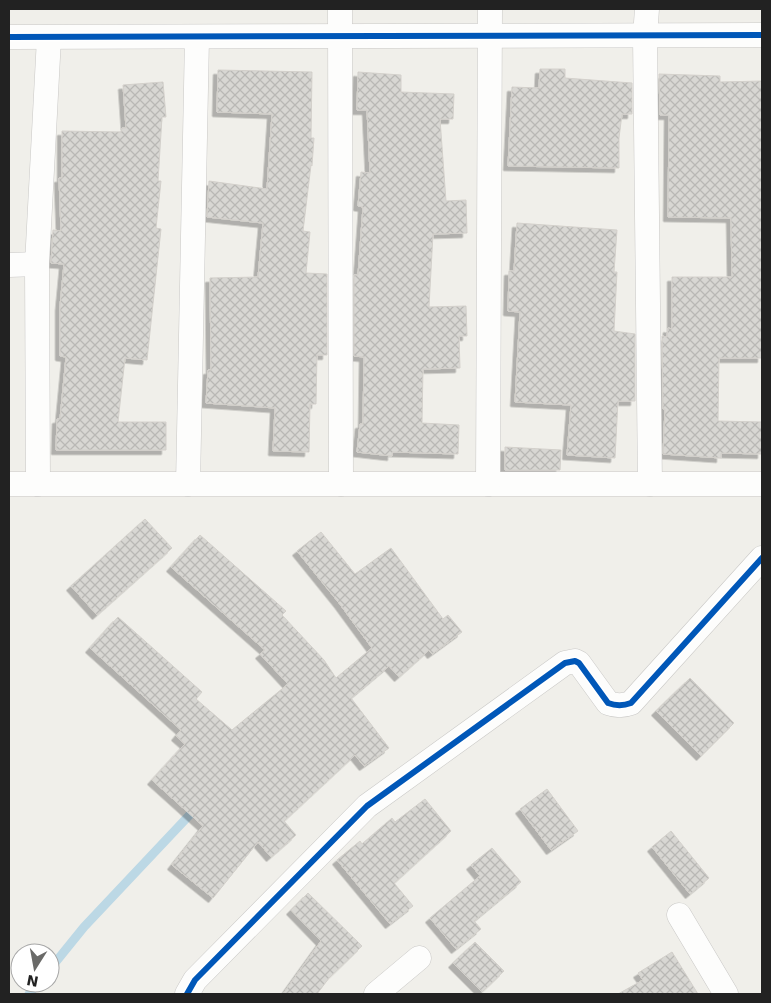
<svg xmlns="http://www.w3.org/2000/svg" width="771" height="1003" viewBox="0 0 771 1003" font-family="'DejaVu Sans',sans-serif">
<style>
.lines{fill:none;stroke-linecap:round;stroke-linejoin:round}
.stream{stroke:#bcd8e5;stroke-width:9}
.building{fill:url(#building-cross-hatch);stroke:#d3d0cb;filter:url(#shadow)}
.minor-casing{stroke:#c9c8c6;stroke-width:25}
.minor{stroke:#fdfdfc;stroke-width:24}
.cycleway-casing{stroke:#fff;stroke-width:9}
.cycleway{stroke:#0057b8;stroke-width:6}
</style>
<defs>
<pattern id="building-cross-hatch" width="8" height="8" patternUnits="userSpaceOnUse" patternTransform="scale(1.25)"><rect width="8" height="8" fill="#d8d7d3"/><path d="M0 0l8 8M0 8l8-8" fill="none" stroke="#b9b8b5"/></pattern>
<filter id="shadow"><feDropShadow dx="-4.5" dy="4.5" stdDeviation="0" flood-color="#0004"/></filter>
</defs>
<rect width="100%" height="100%" fill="#f0efea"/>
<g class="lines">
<g class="stream">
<polyline points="50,969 84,927 198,806"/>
<polyline points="29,994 38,983"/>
</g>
</g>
<g class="building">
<polygon points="540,69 565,69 565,78 632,83 632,114 622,114 619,138 619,168 508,166 512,87 539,88"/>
<polygon points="218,70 312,72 311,138 314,138 312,166 311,165 303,231 310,232 306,273 327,274 327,355 317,355 316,404 310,404 309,452 273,451 275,408 206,403 208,370 211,370 210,278 258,277 263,223 207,217 209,181 267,189 272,114 217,112"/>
<polygon points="358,72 401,75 401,92 454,94 453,119 440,119 446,201 466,200 467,233 433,234 429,307 466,306 467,336 459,336 460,368 423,369 422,423 459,425 458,454 392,452 392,456 357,452 360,424 363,424 364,357 354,356 354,275 358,275 363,207 358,206 361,172 370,173 367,110 357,110"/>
<polygon points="659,74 720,76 720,82 762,81 762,358 719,358 718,421 762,422 762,454 721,453 721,458 663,454 665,409 663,409 663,402 662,336 667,337 668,328 672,329 672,277 732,277 731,218 668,217 669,115 660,115"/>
<polygon points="163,82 166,117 162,117 158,181 161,181 156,228 161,229 147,360 125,358 118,422 166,422 166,450 56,450 57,419 60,419 66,357 60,356 60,306 64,264 51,263 53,230 61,231 59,178 62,178 62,131 121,132 122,128 126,128 123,85"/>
<polygon points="517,223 617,230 614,272 617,272 614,331 635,334 635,401 618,401 615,458 567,455 571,405 515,402 520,312 508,311 509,271 514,271"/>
<polygon points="505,447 561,450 560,470 505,470"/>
<polygon points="145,519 172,548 97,615 71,586"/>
<polygon points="321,532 355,574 391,548 443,619 448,615 462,632 432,654 429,650 399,677 389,666 351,698 389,748 364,766 355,755 284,821 296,835 271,857 258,842 213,898 172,865 203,826 152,780 185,744 176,736 181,730 90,648 118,617 202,692 196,699 232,730 288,684 260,654 265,650 171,567 200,535 286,611 282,615 324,660 336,678 372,648 339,603 297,551"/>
<polygon points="690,678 734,723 701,756 656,711"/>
<polygon points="547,789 578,831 551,850 520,809"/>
<polygon points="425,799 451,831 394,883 413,906 390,924 337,860 360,841 362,844 392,818 395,822"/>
<polygon points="671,831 709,878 690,894 652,847"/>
<polygon points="492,848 521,882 474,921 481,929 456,949 430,918 480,876 471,865"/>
<polygon points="308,893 362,946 329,978 317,994 283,994 321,941 291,910"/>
<polygon points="475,942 504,971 482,992 453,963"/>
<polygon points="672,952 698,994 618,994 643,980 638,973"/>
</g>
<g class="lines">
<g class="minor-casing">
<g id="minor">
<polyline points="340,9 341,484"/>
<polyline points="647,9 645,36 650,484"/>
<polyline points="9,37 762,35"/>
<polyline points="9,265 37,264"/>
<polyline points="9,484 762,484"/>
<polyline points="38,484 37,264 49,38"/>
<polyline points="188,484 197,38"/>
<polyline points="488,484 490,9"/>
<polyline points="679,915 726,994"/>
<path d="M187,994L195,980L367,806L565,663L575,661L579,663L608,703C616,706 623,706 631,703L762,558"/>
<polyline points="376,994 419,958"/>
</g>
</g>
<use href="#minor" class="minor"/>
<g class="cycleway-casing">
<g id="cycleway">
<polyline points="9,37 762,35"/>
<path d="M187,994L195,980L367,806L565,663L575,661L579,663L608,703C616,706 623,706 631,703L762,558"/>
</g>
</g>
<use href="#cycleway" class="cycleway"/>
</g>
<rect width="771" height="1003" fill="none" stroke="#222222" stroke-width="20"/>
<g transform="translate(35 968) rotate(191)"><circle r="24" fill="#ffffff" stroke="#a7a7a7"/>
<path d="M0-4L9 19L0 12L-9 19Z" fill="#6a6a68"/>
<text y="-8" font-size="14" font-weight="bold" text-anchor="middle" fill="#222222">N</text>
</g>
</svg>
